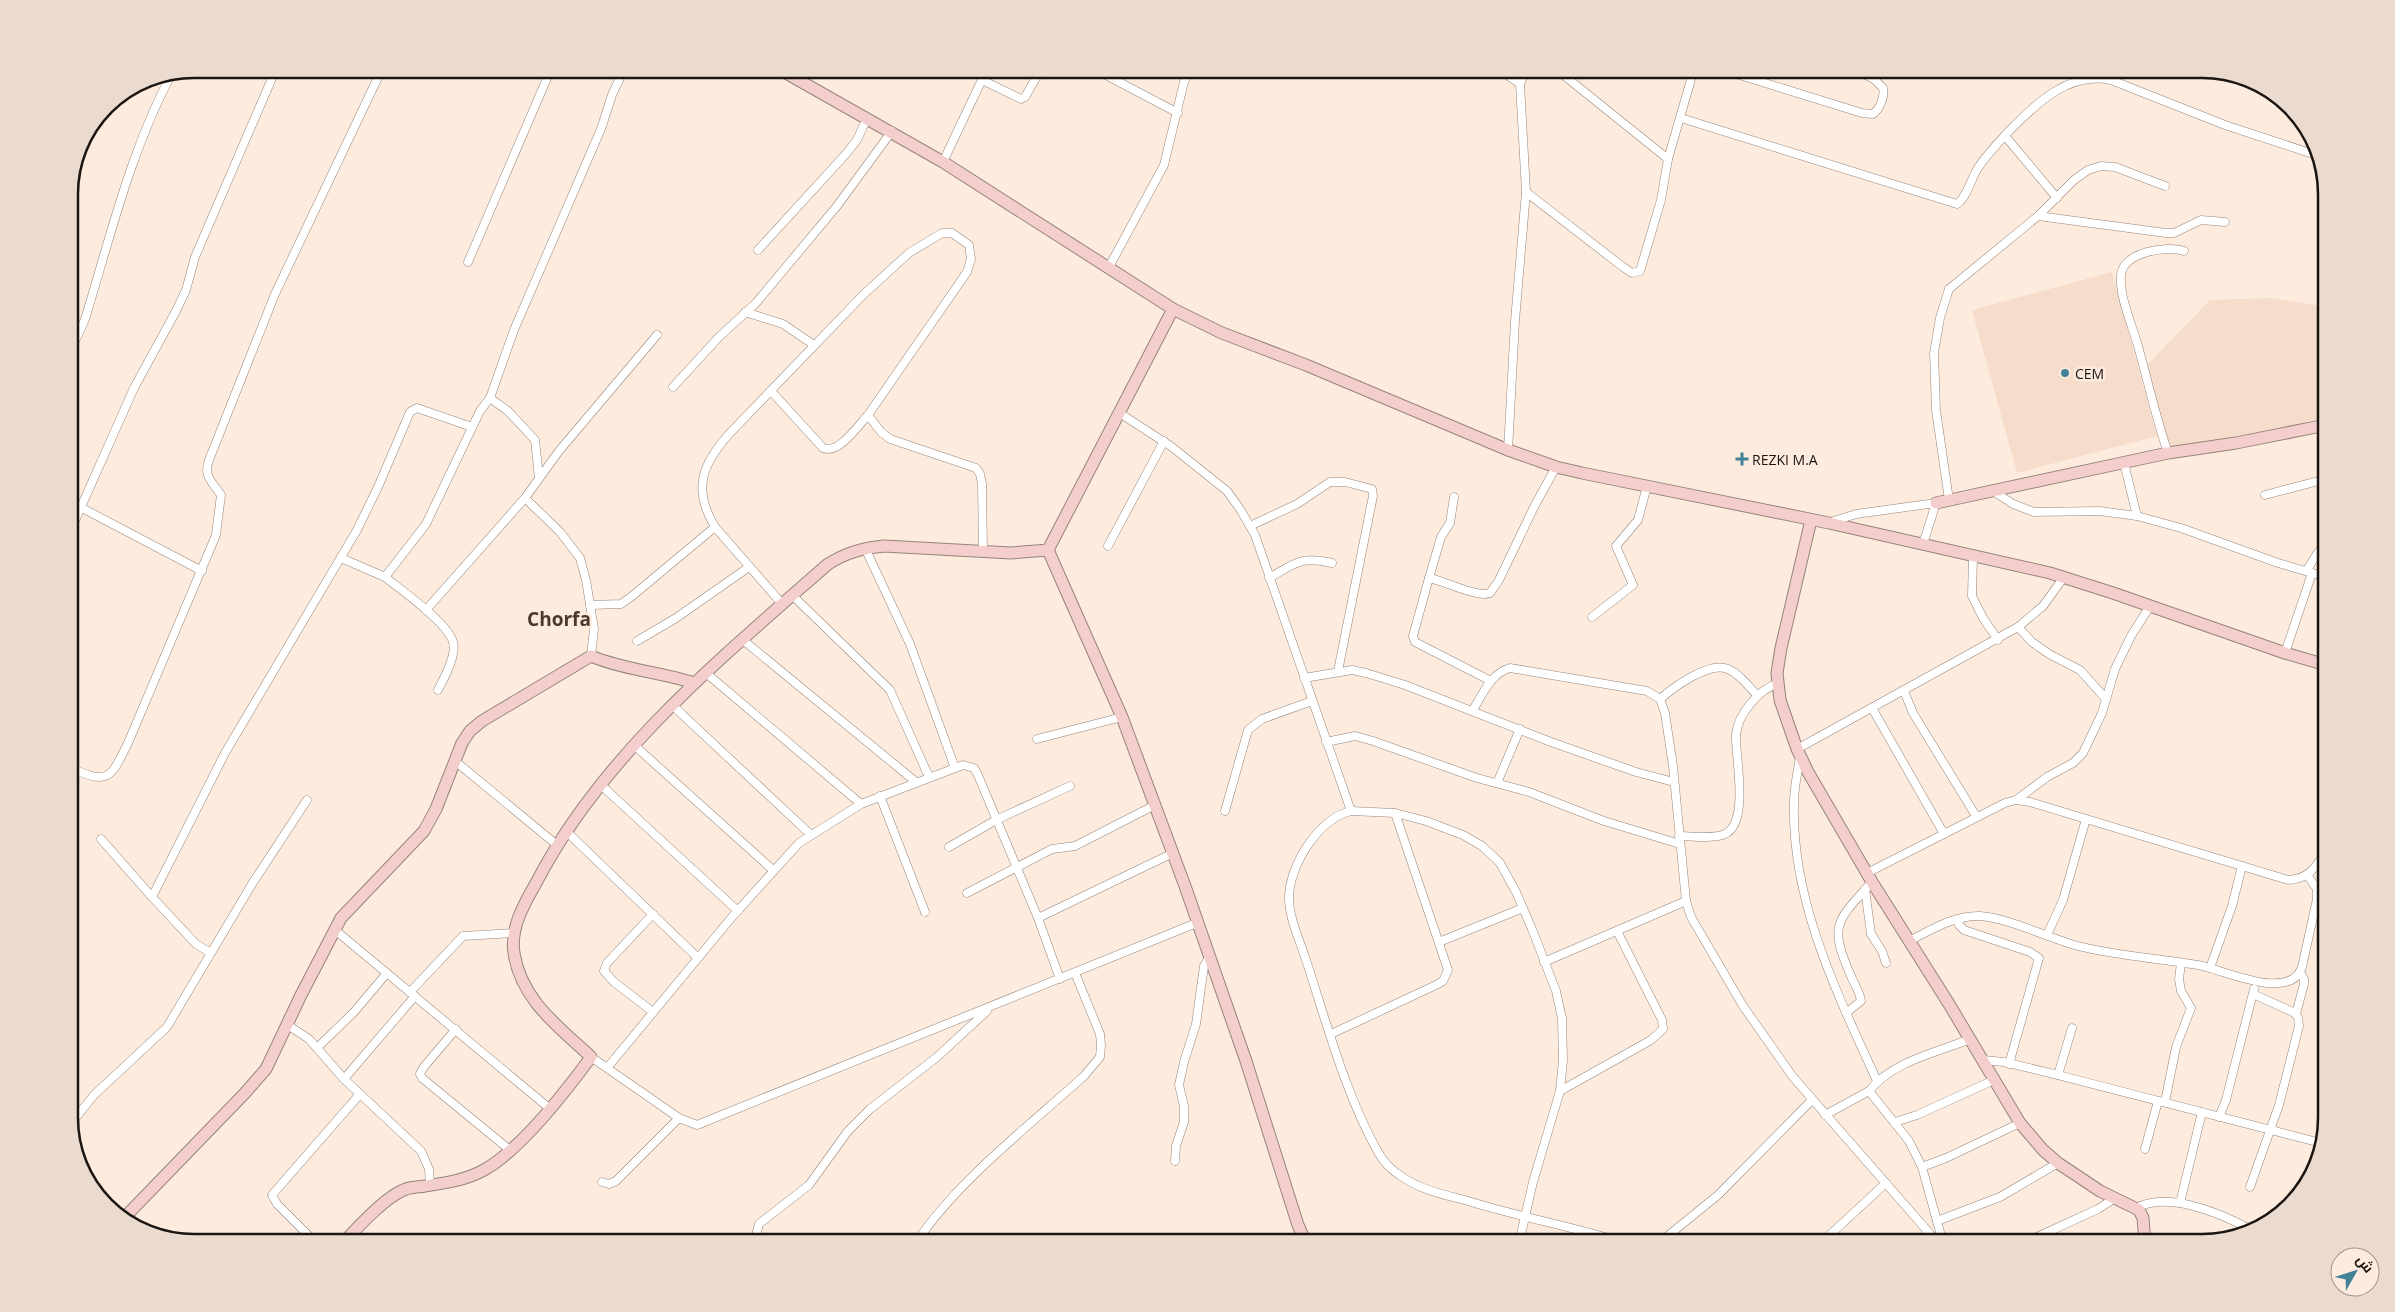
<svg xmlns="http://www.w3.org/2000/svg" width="2395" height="1312" viewBox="0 0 2395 1312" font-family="'Open Sans',Cairo,sans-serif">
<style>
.built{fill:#f6ddcb}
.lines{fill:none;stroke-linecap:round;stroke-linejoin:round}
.street-casing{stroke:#958579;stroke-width:9}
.secondary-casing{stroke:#958579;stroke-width:13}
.street{stroke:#fff;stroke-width:8}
.secondary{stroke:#f4cecc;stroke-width:11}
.poi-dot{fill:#428296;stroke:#fdebde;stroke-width:2}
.labels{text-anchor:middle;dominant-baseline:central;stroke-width:5;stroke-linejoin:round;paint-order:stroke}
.poi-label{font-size:14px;fill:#1b1511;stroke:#fdebde;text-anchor:start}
.district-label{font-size:19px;font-weight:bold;fill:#483a2f;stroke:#fdebde}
.rim{fill:none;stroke:#1b1511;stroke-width:2.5}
</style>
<rect width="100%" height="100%" fill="#fdebde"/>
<g class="built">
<polygon points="2112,272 2157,436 2017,473 1972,310"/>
<polygon points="2326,293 2326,417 2180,453 2168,444 2146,366 2210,300 2270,298 2322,306"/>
</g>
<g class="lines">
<g class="street-casing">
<g id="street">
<polyline points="1104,69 1102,73 1178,113"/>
<polyline points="1499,69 1520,84"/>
<polyline points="1556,69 1668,159"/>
<path d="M1720,69L1862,113L1873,114C1880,109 1885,96 1883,88L1874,79L1853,69"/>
<polyline points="982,80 1021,99 1025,97 1041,69"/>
<path d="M1681,118L1957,204C1967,198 1971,178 1978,168C1987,154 1999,142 2010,130C2037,103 2069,71 2111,80L2225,125L2316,155"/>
<polyline points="2005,136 2057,198"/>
<polyline points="943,162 987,69"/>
<polyline points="1526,192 1623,267 1632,273 1640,271 1661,200 1668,159 1694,69"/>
<polyline points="2038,216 2166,233 2174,233 2201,220 2225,222"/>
<polyline points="2324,235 2326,238"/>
<polyline points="758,250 845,155 857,140 867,118"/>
<polyline points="468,262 551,69"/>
<polyline points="1109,267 1164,165 1184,82 1191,69"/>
<polyline points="745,312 783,324 814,345"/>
<path d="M69,354C74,341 82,329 86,316C111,234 131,150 172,73"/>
<polyline points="673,387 719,337 756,303 837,206 892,131"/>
<path d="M771,391L823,448C838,455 858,426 868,415"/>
<polyline points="490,398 508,411 535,440 539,478"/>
<path d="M1118,412L1172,447L1227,491L1240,509L1255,535L1351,811C1318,819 1289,866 1289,898C1289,918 1300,941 1306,960C1326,1021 1346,1096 1378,1152C1383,1161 1391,1170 1401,1176C1420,1190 1446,1195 1468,1201C1520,1217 1574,1227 1625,1243"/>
<polyline points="1508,450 1515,321 1526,192 1520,84 1526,69"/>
<path d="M2168,453C2156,418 2148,382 2138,346C2132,325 2119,296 2121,275C2123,252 2167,245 2184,251"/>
<polyline points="2124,463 2137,516"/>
<polyline points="1993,491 2013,504 2034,512 2100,511 2137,516 2181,528 2278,563 2326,577"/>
<polyline points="2265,495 2326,479"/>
<polyline points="525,498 559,451 657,335"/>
<polyline points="1949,500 1936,410 1934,353 1940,318 1949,289 2038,216 2074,180 2088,170 2101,166 2115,167 2165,186"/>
<polyline points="82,508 202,571"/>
<polyline points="1831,522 1856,514 1936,503 1923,544"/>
<polyline points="1250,526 1297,504 1330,482 1345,482 1372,489 1373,496 1338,671"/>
<polyline points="69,534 134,388 176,311 186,290 195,257 276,69"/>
<polyline points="1108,546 1164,441"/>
<polyline points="865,548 910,644 955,768"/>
<polyline points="1973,556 1972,596 1983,618 1998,640"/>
<polyline points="341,558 385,577 426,524 480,411 490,398 514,330 601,129 612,95 624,69"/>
<polyline points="2307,570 2318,552 2326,546"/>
<path d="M385,577C401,590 448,623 453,642C457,655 444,678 438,690"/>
<path d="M1269,578C1296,563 1300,556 1332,563"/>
<polyline points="1429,578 1441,537 1450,523 1454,497"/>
<polyline points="793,596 890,690 929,777"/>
<polyline points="590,605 621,604 631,597 715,527"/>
<path d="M783,605L715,527C692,489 702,464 730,433L864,294L909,253L942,233H952L969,245L971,259L967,272L868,415L881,432L890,439L976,468L980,474L982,484L983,552"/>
<polyline points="426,610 525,498 560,532 580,558 586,580 594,629 591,656"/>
<polyline points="1592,617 1633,585 1616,546 1638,520 1647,486"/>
<polyline points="2018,627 2032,642 2049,654 2080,670 2105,698"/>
<polyline points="743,640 916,782"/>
<polyline points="637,641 676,618 749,567"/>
<polyline points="2285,653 2312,573"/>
<polyline points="706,673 861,804"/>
<polyline points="1304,678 1352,670 1366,673 1405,685 1551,742 1636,772 1674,782"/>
<path d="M1491,681L1415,642L1413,636L1429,578C1445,581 1477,598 1490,593L1499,580L1535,505L1556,467"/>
<polyline points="1904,691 1913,713 1976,816"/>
<path d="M1660,699C1674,687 1709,661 1728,669C1740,674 1748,686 1757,695"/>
<polyline points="672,705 810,834"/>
<polyline points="1872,708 1944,834"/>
<path d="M1473,710C1482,695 1491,673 1510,668L1647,691L1660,699L1665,713L1673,766L1686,901L1691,917L1743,1006L1793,1077L1938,1243"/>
<polyline points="1037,739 1122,717"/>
<polyline points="1326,742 1355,736 1373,741 1477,778 1529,792 1604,821 1680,844"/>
<polyline points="635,746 773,870"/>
<polyline points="1797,749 2018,627 2043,606 2064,577"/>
<path d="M1800,756C1798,771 1794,787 1794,802C1791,901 1837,993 1877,1081"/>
<polyline points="455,761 557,845"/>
<path d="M69,767C108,785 110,780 128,743L216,535L221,495C212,481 203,477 209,460L275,294L382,69"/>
<polyline points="1497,783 1520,729"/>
<polyline points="601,785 738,911"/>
<polyline points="880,796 925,912"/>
<polyline points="2016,800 2047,777 2073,763 2083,753 2102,713 2115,669 2131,636 2150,606"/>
<polyline points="1225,811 1248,730 1262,719 1312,701"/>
<polyline points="1351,811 1395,813 1426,821 1463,835 1482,846 1500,863 1516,892 1532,929 1556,991 1562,1018 1563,1060 1560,1091 1533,1182 1519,1243"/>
<polyline points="567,832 698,958"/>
<path d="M1679,836C1691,836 1716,839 1725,834C1750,823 1735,755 1736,735C1738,713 1759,690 1778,683"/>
<polyline points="101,839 152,897 225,753 357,530 378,487 410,412 417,408 472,427"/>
<polyline points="949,847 996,820 1070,786"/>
<path d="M1867,873L2005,803L2016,800L2030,802L2288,880C2309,879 2316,867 2326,851"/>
<polyline points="1865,889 1871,934 1882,951 1886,963"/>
<polyline points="967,893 1052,849 1075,846 1155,805"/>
<polyline points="152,897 196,944 211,953"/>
<polyline points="1038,918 1173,853"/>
<polyline points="1958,919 1959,925 1964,930 2030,952 2039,958 2009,1064"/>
<polyline points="335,930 549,1108"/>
<polyline points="2047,935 2063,900 2086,819"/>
<path d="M1909,941C1931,930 1955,915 1980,916C2008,918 2049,938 2078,946C2117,956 2158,958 2198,965C2222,969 2290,1003 2302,967L2317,899V889L2308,876"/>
<polyline points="1439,942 1523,908"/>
<polyline points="1544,962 1686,901"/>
<polyline points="2210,968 2232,906 2242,866"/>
<polyline points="410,992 463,936 514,933"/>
<polyline points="653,1012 614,982 604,971 607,963 653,914"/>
<path d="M1846,1013L1861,1001C1860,992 1854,984 1851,976C1828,924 1837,921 1872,882"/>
<polyline points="2296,1014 2304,984 2304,979 2300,972"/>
<polyline points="286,1024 309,1039 344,1079 415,996"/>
<polyline points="456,1029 423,1068 420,1074 422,1078 511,1151"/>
<polyline points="1331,1034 1436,985 1443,981 1448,970 1395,813"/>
<polyline points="317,1048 354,1012 387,973"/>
<polyline points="591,1057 679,1118 697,1125 1199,922"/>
<polyline points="1983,1060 2004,1062 2058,1075 2321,1143"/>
<polyline points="607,1068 732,917 799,843 861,804 963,765 974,768 977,773 1038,918 1060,979"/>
<polyline points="2058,1075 2072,1028"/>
<polyline points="344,1079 421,1151 429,1169 430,1185"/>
<polyline points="1560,1091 1651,1040 1663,1029 1662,1020 1617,931"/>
<path d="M1869,1091C1893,1061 1936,1053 1970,1039"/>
<polyline points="2165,1102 2176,1047 2191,1008 2181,991 2179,979 2181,963"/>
<polyline points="1825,1115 1869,1091 1909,1141 1922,1167 1937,1221"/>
<polyline points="2219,1117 2226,1100 2254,989"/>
<polyline points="1895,1122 1917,1115 1994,1080"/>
<polyline points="69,1126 94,1095 167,1027 252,884 307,800"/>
<polyline points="2145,1149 2158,1101"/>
<polyline points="1175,1161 1176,1146 1184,1122 1184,1106 1179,1085 1184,1062 1196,1024 1204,966 1210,956"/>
<polyline points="1922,1167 1946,1158 2020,1123"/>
<polyline points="602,1182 609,1184 616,1181 679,1118"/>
<polyline points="2250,1187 2279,1105 2299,1026 2298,1017 2293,1012 2253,994"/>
<polyline points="2180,1203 2202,1112"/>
<path d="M2136,1208C2168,1191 2220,1213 2250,1229"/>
<polyline points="221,1243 225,1241 232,1243"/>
<polyline points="316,1243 277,1204 272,1195 360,1094"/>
<polyline points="754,1243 759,1224 809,1185 848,1131 870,1109 937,1057 987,1011"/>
<path d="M916,1243C955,1183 1030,1125 1084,1076L1100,1057L1101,1045L1100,1034L1075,973"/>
<polyline points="1659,1243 1718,1195 1812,1100"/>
<polyline points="1821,1243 1886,1183"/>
<polyline points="1943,1243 1937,1221 2000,1197 2058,1163"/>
<polyline points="2024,1243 2098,1209 2115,1198"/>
</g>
</g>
<g class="secondary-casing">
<g id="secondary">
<polyline points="779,69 943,162 1173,309 1222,333 1306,365 1508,450 1556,467 1582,473 1829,523 2050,573 2113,593 2285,653 2326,665"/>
<polyline points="1936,503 2168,453 2236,443 2326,425"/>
<polyline points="1811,520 1781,648 1777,673 1780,700 1797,749 1808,772 1872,882 1949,1004 2020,1123 2043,1150 2058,1163 2100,1191 2139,1210 2143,1218 2145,1243"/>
<polyline points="1048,550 1122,717 1185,886 1246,1061 1298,1225 1306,1243"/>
<path d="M124,1218L245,1093L266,1069L301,995L341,918L424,831L436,809L462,743L470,731L482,721L591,656C624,670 660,672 694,683"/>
<path d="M343,1243C358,1227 386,1196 406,1189C412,1187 419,1187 425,1186C445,1183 466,1180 484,1170C520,1150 566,1091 591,1057C559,1027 521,1000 514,953C510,928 524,904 536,883C603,754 720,659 828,564C846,553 862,548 884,546L1011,553L1048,550L1173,309"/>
</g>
</g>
<use href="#street" class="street"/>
<use href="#secondary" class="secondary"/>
</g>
<g class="poi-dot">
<circle cx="2065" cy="373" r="5"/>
<path d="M1739.5 451.5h5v5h5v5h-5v5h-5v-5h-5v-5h5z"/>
</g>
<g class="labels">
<g class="poi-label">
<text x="2075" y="373">CEM</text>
<text x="1752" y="459">REZKI M.A</text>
</g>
<g class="district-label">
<text x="559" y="619">Chorfa</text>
</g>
</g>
<path d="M0 0H2395V1312H0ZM194 78H2202A116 116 0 0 1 2318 194V1118A116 116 0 0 1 2202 1234H194A116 116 0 0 1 78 1118V194A116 116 0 0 1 194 78Z" fill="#ebdace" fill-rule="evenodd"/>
<path class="rim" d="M194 78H2202A116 116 0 0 1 2318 194V1118A116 116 0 0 1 2202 1234H194A116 116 0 0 1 78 1118V194A116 116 0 0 1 194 78Z"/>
<g transform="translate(2355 1272) rotate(51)"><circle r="24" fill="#fdebde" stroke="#a3958c"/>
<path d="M0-4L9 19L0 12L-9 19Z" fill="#428296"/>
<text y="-8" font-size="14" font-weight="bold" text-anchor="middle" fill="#1b1511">ش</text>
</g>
</svg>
